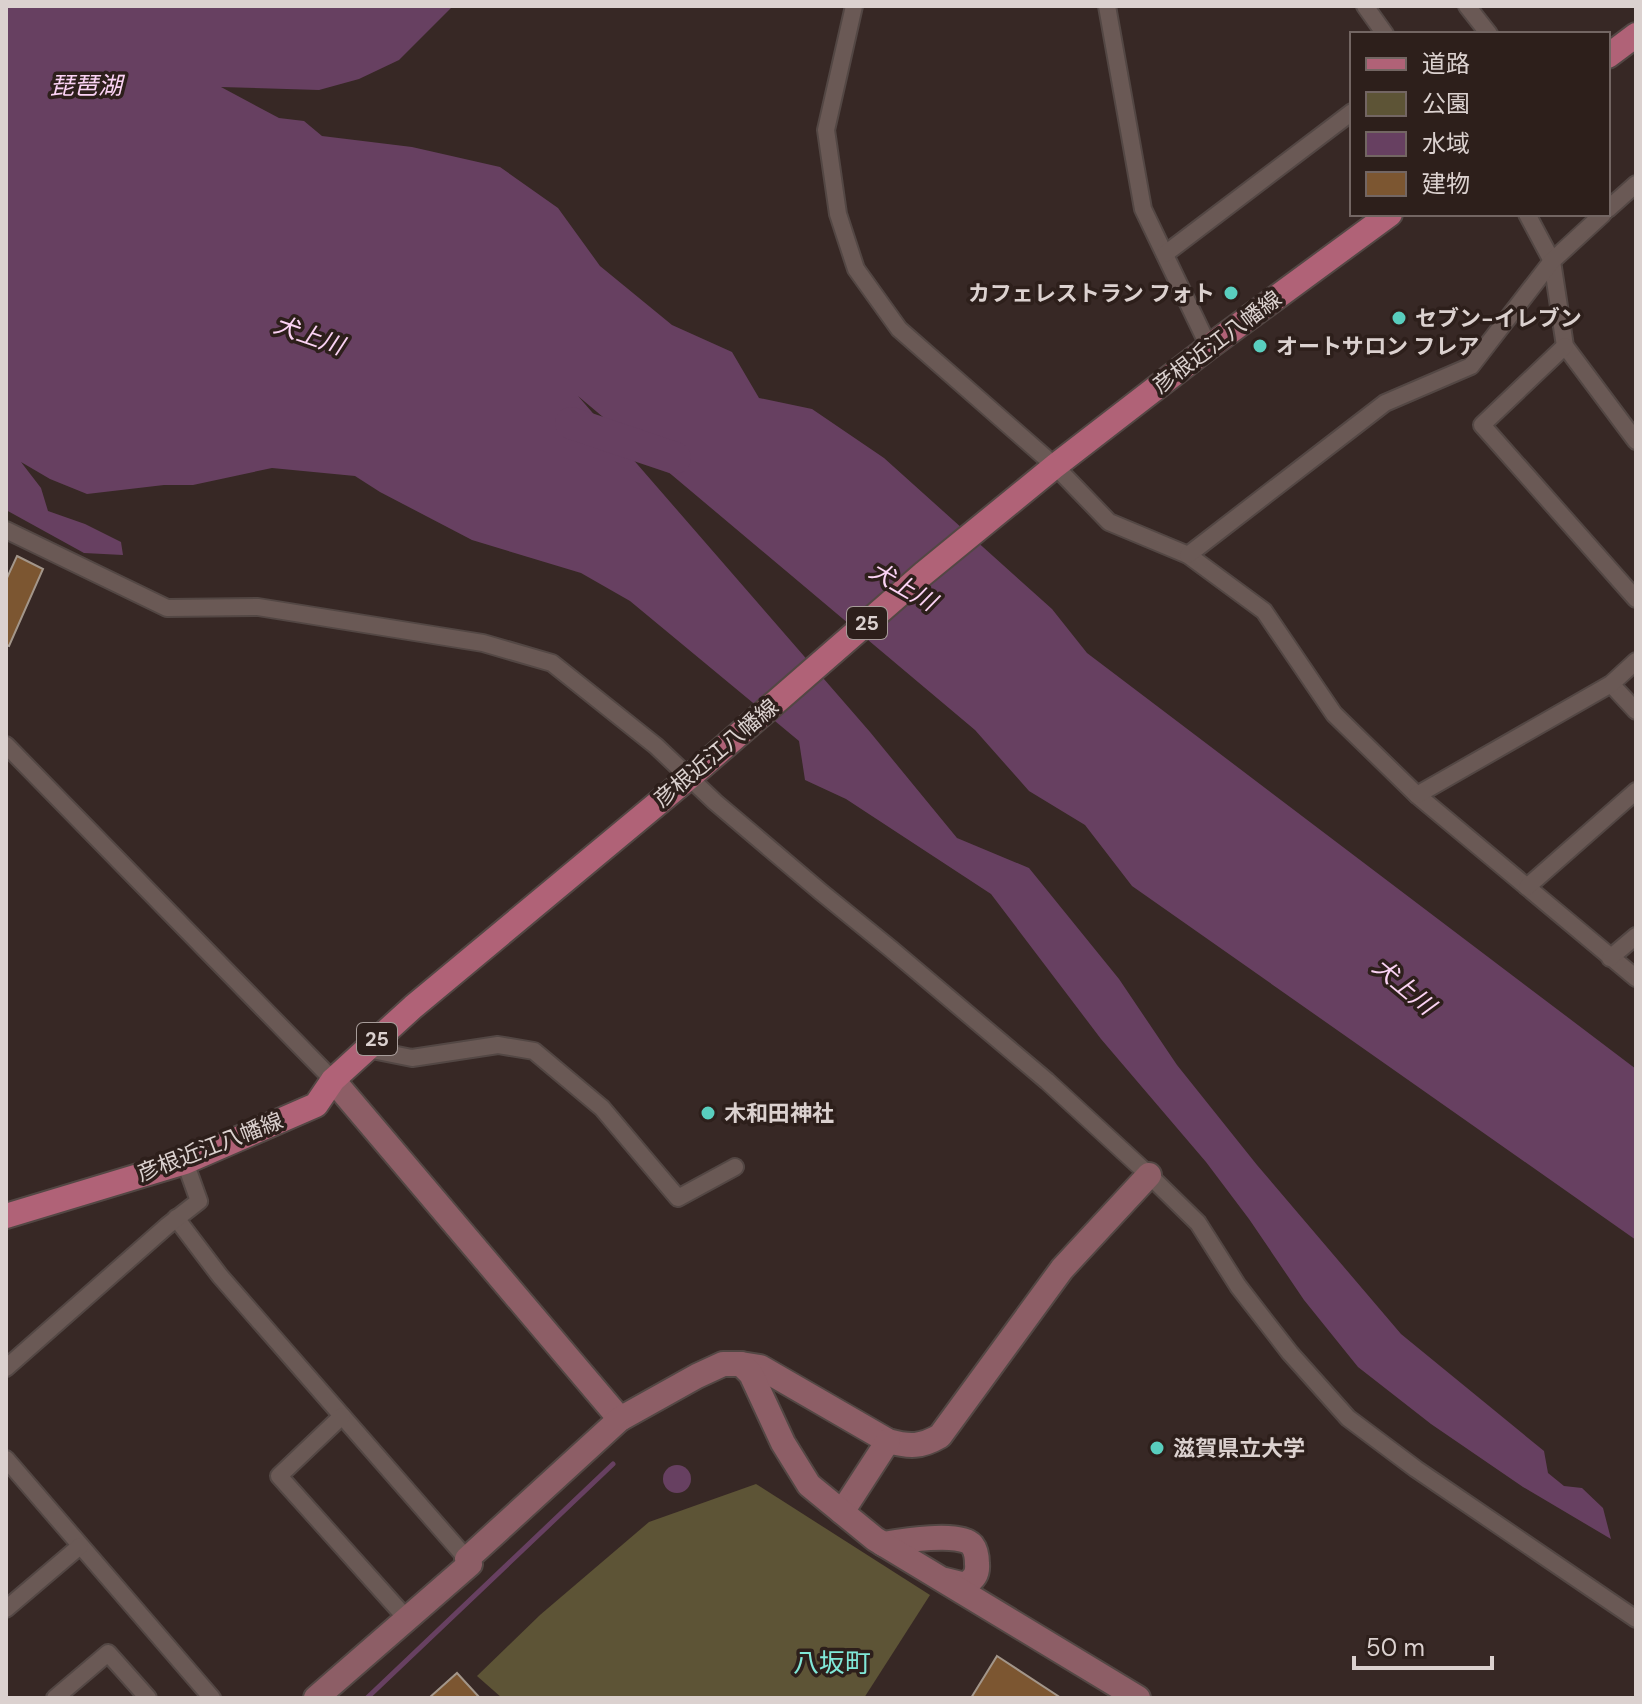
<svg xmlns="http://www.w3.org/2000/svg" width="1642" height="1704" viewBox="0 0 1642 1704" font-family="'DM Sans','Noto Sans JP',sans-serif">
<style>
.green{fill:#5d5436}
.water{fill:#674061}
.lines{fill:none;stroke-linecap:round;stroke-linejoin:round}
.stream{stroke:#674061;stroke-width:5}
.river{stroke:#674061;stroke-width:32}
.building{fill:#7c5631;stroke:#a3968a;stroke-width:2}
.street-casing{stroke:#534744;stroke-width:20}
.secondary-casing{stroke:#534744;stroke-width:28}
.primary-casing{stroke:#534744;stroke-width:28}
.street{stroke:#6a5955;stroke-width:16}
.secondary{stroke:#8d5e66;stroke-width:24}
.primary{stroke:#b06277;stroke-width:24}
.poi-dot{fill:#59cebe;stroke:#2d1f1b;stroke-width:3}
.labels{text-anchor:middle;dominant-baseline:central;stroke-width:7;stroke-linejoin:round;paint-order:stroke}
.shield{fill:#2d1f1b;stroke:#a79c99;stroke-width:2}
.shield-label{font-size:20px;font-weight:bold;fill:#dbd1cf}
.poi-label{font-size:22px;font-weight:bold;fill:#dbd1cf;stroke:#2d1f1b;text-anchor:start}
.street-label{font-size:22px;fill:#dbd1cf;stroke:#2d1f1b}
.water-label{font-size:24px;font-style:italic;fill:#fbd3f4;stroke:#2d1f1b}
.quarter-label{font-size:26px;fill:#80e8d8;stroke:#2d1f1b}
</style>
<rect width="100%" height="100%" fill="#372825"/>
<polygon class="green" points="756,1484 930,1595 864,1698 502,1698 477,1676 540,1615 649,1522"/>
<g class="water">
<polygon points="6,6 453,6 399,60 359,79 319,90 221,87 279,118 304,121 322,136 412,147 500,167 558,208 600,266 672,325 732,352 759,398 812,409 884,458 1052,609 1087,653 1636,1069 1636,1240 1132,886 1085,825 1029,791 975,730 578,396 870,732 957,838 1029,868 1119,979 1177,1065 1257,1165 1401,1334 1544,1451 1548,1473 1564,1486 1582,1488 1603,1508 1611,1539 1523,1487 1431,1424 1358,1367 1304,1300 1249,1219 1206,1162 1101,1039 991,894 846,799 805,780 799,741 630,601 581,573 472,540 380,492 355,476 272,468 193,485 164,485 87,494 50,479 21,462 41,488 48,511 85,524 121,542 123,555 84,553 6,510"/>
<circle cx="677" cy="1479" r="14"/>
</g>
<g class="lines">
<polyline class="stream" points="367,1698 613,1464"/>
<polyline class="river" points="571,423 675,458"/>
</g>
<g class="building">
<polygon points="17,556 43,569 9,646 6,645 6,580"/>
<polygon points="997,1656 1061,1698 971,1698"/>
<polygon points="457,1673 480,1698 429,1698"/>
</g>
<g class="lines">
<g class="street-casing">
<g id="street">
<polyline points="854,6 826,130 838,214 856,269 899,329 1055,466 1109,522 1188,555 1264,611 1334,714 1417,795 1636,978"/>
<polyline points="1107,6 1143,209 1209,347"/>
<polyline points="1365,6 1385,34"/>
<polyline points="1467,6 1489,34"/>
<polyline points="1608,209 1636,184"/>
<polyline points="1527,214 1552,261 1565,346 1636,441"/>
<polyline points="1165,254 1352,112"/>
<polyline points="1565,346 1482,425 1636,599"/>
<polyline points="6,530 167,608 258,607 483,643 552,663 656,746 715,802 821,892 891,949 1047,1081 1149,1175 1198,1223 1238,1286 1290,1353 1348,1418 1416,1469 1636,1619"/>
<polyline points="1188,555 1385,403 1471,366 1552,261 1603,214"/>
<polyline points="1611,684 1636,711"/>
<polyline points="6,745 333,1080"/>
<polyline points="1417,795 1611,684 1636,661"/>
<polyline points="1527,887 1636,791"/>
<polyline points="1610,958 1636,936"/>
<polyline points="367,1049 412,1058 498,1045 534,1051 602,1108 678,1198 735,1167"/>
<polyline points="176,1218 220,1276 467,1559"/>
<polyline points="6,1368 167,1226 199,1201 185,1162"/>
<polyline points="342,1416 279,1476 407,1619"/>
<polyline points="6,1459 212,1698"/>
<polyline points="6,1609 80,1546"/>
<polyline points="55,1698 108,1653 148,1698"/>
</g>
</g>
<g class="secondary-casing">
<g id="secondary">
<polyline points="333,1080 620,1419"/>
<path d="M741,1364L760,1367L888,1441C910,1447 921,1447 940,1436L1062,1269L1149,1175"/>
<polyline points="842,1512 888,1441"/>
<path d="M883,1544C901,1541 961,1531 972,1545C976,1550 977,1558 977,1564C978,1574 974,1579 965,1585L945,1580"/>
<polyline points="316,1698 470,1564 467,1559 620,1419 697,1376 723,1364 741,1364 751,1374 783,1443 809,1485 875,1539 1138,1698"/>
</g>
</g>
<g class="primary-casing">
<g id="primary">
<polyline points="1608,56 1636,35"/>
<polyline points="6,1216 185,1162 316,1105 333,1080 413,1007 699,769 923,574 1055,466 1209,347 1390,214"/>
</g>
</g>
<use href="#street" class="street"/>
<use href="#secondary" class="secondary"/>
<use href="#primary" class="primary"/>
</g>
<g class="poi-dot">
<circle cx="1231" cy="293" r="8"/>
<circle cx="1399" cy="318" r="8"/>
<circle cx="1260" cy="346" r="8"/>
<circle cx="708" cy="1113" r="8"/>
<circle cx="1157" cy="1448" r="8"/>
</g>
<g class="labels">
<g class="shield">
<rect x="847" y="607" width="40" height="32" rx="6"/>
<rect x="357" y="1023" width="40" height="32" rx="6"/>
</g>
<g class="shield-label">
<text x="867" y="623">25</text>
<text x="377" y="1039">25</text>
</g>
<g class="poi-label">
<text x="1215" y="293" text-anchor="end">カフェレストラン フォト</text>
<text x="1415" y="318">セブン-イレブン</text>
<text x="1276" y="346">オートサロン フレア</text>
<text x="724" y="1113">木和田神社</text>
<text x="1173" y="1448">滋賀県立大学</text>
</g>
<g class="street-label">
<text transform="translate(1217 342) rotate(-37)">彦根近江八幡線</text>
<text transform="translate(716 753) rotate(-40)">彦根近江八幡線</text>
<text transform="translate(210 1147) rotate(-21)">彦根近江八幡線</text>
</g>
<g class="water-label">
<text x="86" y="85">琵琶湖</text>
<text transform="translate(309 335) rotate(19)">犬上川</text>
<text transform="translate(903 586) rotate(30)">犬上川</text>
<text transform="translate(1404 986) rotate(40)">犬上川</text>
</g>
<g class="quarter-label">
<text x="832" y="1663">八坂町</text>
</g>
</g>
<rect width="1642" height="1704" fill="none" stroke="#dbd1cf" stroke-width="16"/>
<rect x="1350" y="32" width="260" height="184" fill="#2d1f1b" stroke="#736663" stroke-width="2"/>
<rect x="1366" y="58" width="40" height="12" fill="#b06277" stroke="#736663" stroke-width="2"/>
<text x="1422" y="72" font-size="24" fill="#dbd1cf">道路</text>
<rect x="1366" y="92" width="40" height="24" fill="#5d5436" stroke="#736663" stroke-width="2"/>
<text x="1422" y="112" font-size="24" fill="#dbd1cf">公園</text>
<rect x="1366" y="132" width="40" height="24" fill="#674061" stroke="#736663" stroke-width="2"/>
<text x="1422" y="152" font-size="24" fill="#dbd1cf">水域</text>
<rect x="1366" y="172" width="40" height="24" fill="#7c5631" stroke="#736663" stroke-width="2"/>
<text x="1422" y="192" font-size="24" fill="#dbd1cf">建物</text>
<path d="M1354 1656v12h138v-12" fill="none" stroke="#dbd1cf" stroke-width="4"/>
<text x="1366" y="1656" font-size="24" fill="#dbd1cf" stroke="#2d1f1b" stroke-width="6" paint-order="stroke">50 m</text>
</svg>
